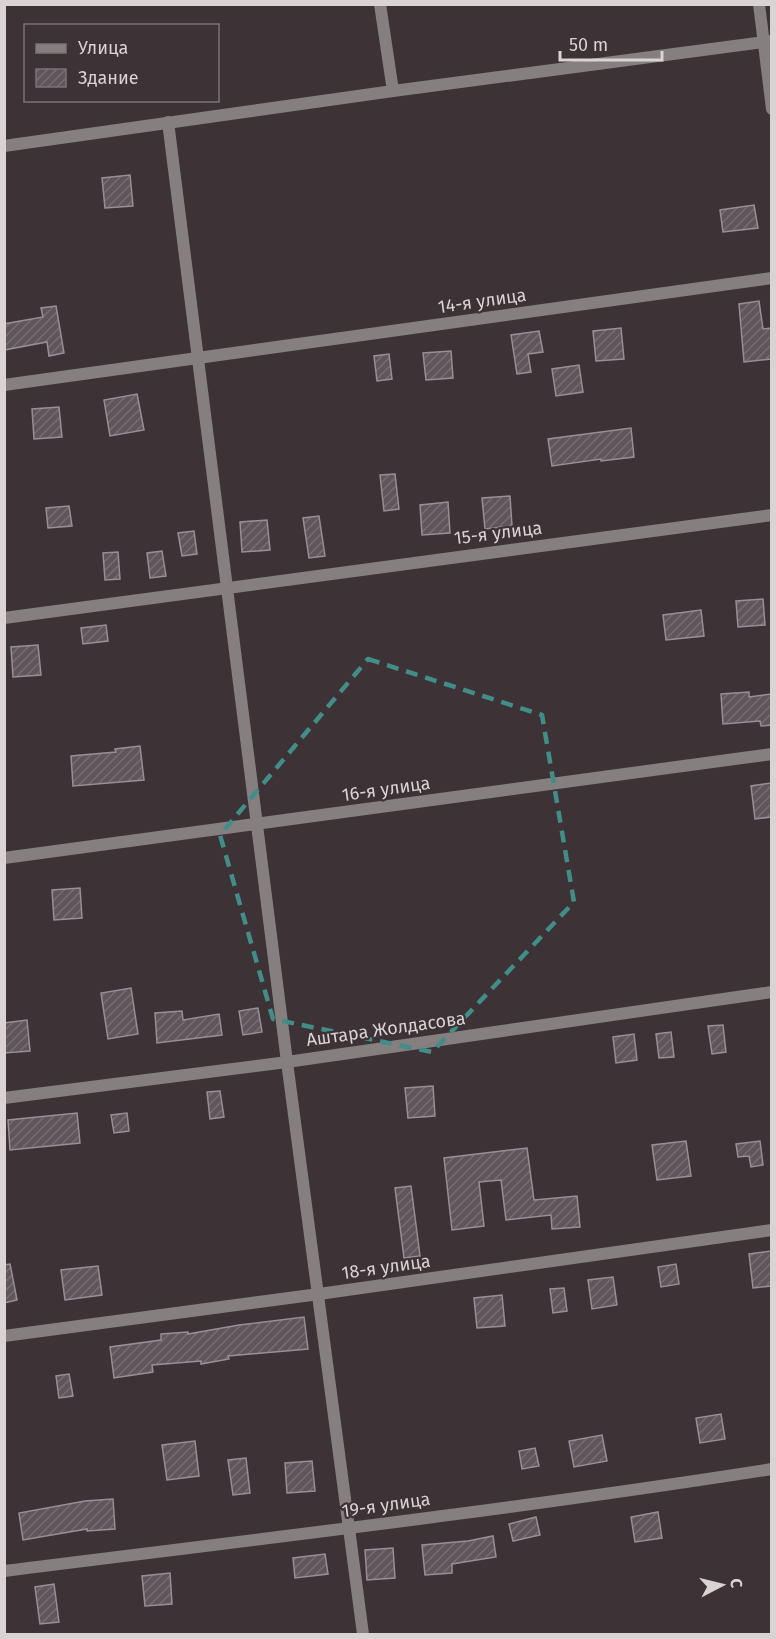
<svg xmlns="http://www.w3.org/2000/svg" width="776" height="1639" viewBox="0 0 776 1639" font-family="'Fira Sans',sans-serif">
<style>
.building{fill:url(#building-hatch);stroke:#988f96;stroke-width:1.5}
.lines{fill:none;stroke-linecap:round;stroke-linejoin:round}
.street{stroke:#857f7f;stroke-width:12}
.marked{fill:none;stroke:#428d88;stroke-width:4.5;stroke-dasharray:12 8;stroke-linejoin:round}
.labels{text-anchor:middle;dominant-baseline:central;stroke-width:4.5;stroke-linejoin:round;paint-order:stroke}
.street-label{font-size:18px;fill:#d9d3d4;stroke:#3d3336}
</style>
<defs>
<pattern id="building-hatch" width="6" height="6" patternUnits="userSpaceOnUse" patternTransform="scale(1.5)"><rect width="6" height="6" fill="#5f565c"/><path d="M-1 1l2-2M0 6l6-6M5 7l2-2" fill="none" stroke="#756d72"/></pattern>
</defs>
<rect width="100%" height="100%" fill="#3d3336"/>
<g class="building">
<polygon points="130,175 133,206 105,208 102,178"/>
<polygon points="754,205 758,228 723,232 720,210"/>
<polygon points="759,301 763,329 771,328 771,359 744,362 739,304"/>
<polygon points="56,306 64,353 49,356 47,342 4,350 4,324 43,317 41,308"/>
<polygon points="621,328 624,359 596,361 593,331"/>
<polygon points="539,331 543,352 528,354 531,372 517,374 511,335"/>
<polygon points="451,351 453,378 426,380 423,353"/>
<polygon points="389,354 392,379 377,381 374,356"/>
<polygon points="579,365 583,392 556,396 552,369"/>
<polygon points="137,394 144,430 110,436 104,400"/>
<polygon points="59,407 62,437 34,439 32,409"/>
<polygon points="631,428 634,457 601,461 601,459 552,466 548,439"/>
<polygon points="395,474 399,509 384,511 380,475"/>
<polygon points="510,496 512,526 485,529 482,498"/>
<polygon points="448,502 450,533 422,535 420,505"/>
<polygon points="69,506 72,526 48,528 46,508"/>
<polygon points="319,516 325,556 309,558 303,518"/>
<polygon points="267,520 270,550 242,552 240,522"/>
<polygon points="194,531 197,554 182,556 178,533"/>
<polygon points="162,551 166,576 150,578 147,553"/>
<polygon points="118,552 120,579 105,580 103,553"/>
<polygon points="763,599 765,625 738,627 736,601"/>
<polygon points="701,610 704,636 666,640 663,615"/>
<polygon points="106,625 108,641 83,644 81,628"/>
<polygon points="38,645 41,675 13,677 11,647"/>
<polygon points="749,692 749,697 771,694 771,725 761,726 760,721 723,724 721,694"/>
<polygon points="140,746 144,780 73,786 71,756 116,752 115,749"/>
<polygon points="771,783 771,817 755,819 751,786"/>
<polygon points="80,888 82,918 54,920 52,890"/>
<polygon points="131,988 138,1034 108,1039 101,993"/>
<polygon points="258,1008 262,1032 243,1035 239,1011"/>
<polygon points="182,1011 183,1020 219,1014 222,1035 157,1043 155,1013"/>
<polygon points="27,1020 30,1051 4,1053 4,1023"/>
<polygon points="723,1025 726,1052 712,1054 708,1026"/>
<polygon points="671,1032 674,1057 659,1058 656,1034"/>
<polygon points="634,1034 637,1060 616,1063 613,1037"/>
<polygon points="433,1086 435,1116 408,1118 405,1088"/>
<polygon points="220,1091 224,1117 210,1119 207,1092"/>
<polygon points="77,1113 80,1143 10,1150 8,1120"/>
<polygon points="127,1113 129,1131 114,1133 111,1115"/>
<polygon points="686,1141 691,1176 657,1180 652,1145"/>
<polygon points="760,1141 763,1165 751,1167 749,1156 738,1157 736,1144"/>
<polygon points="527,1148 534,1200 577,1196 580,1227 552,1229 551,1215 506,1220 501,1180 479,1182 484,1226 452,1230 444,1158"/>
<polygon points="411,1186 420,1256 404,1258 395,1188"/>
<polygon points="771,1251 771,1286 753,1288 749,1254"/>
<polygon points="10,1264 17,1300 4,1303 4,1265"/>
<polygon points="676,1264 679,1284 661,1287 658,1267"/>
<polygon points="98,1266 102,1295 65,1300 61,1270"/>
<polygon points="613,1277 617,1305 592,1309 588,1280"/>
<polygon points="564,1288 567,1311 553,1313 550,1289"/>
<polygon points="502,1295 505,1326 477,1328 474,1298"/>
<polygon points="304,1317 308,1349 228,1356 229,1359 201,1364 201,1361 152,1365 153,1372 114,1378 110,1347 161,1340 161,1334 188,1332 188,1334 239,1325"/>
<polygon points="69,1374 73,1396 59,1398 56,1376"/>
<polygon points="721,1414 725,1439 700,1443 696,1418"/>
<polygon points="602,1435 607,1461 574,1467 569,1441"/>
<polygon points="195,1441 199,1476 167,1480 162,1445"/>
<polygon points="535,1448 539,1466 522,1469 519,1451"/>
<polygon points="246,1458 250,1493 233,1495 228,1460"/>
<polygon points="312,1461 315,1491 287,1493 285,1463"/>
<polygon points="113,1499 115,1529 87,1531 87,1529 23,1540 19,1513 85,1501"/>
<polygon points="658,1512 662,1538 635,1542 631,1517"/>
<polygon points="536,1517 540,1535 513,1541 509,1524"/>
<polygon points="493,1536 496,1557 452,1564 452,1573 425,1575 422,1545 468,1541"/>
<polygon points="393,1548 395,1578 367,1580 365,1550"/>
<polygon points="325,1554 328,1574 295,1578 293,1558"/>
<polygon points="170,1573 172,1604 145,1606 142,1576"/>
<polygon points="54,1584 59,1622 40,1624 35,1587"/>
</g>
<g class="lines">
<g class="street">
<polyline points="380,4 393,91"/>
<polyline points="759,4 772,109"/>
<polyline points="168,122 287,1062 363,1634"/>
<polyline points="4,146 393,91 772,41"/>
<polyline points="4,385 772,278"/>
<polyline points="4,618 772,515"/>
<polyline points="4,858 772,754"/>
<polyline points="4,1098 287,1062 772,992"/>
<polyline points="4,1336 319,1294 772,1230"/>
<path d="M4,1571C260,1539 517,1509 772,1469"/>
</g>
</g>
<path class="marked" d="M368,659L542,715L574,902L432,1052L273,1019L220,835Z"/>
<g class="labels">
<g class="street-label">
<text transform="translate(482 301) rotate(-8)">14-я улица</text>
<text transform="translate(498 533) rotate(-7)">15-я улица</text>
<text transform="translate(386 789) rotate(-8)">16-я улица</text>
<text transform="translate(386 1029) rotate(-8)">Аштара Жолдасова</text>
<text transform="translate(386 1267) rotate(-8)">18-я улица</text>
<text transform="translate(386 1505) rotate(-8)">19-я улица</text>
</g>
</g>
<rect width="776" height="1639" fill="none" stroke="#d9d3d4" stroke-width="12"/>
<rect x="24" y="24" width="195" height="78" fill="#3d3336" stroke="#7b7375" stroke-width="1.5"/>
<rect x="36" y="44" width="30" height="9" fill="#857f7f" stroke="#7b7375" stroke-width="1.5"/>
<text x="78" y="54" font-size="18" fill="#d9d3d4">Улица</text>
<rect x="36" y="69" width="30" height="18" fill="url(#building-hatch)" stroke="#7b7375" stroke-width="1.5"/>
<text x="78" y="84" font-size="18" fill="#d9d3d4">Здание</text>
<g transform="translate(722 1585) rotate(83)" stroke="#3d3336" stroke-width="4.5" paint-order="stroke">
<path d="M0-4.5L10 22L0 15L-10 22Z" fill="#d9d3d4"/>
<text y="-9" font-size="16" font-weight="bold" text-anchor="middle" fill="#d9d3d4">С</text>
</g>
<path d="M560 51v9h102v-9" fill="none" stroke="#d9d3d4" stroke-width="3"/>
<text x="569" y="51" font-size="18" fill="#d9d3d4" stroke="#3d3336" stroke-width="4.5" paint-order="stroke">50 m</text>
</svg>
